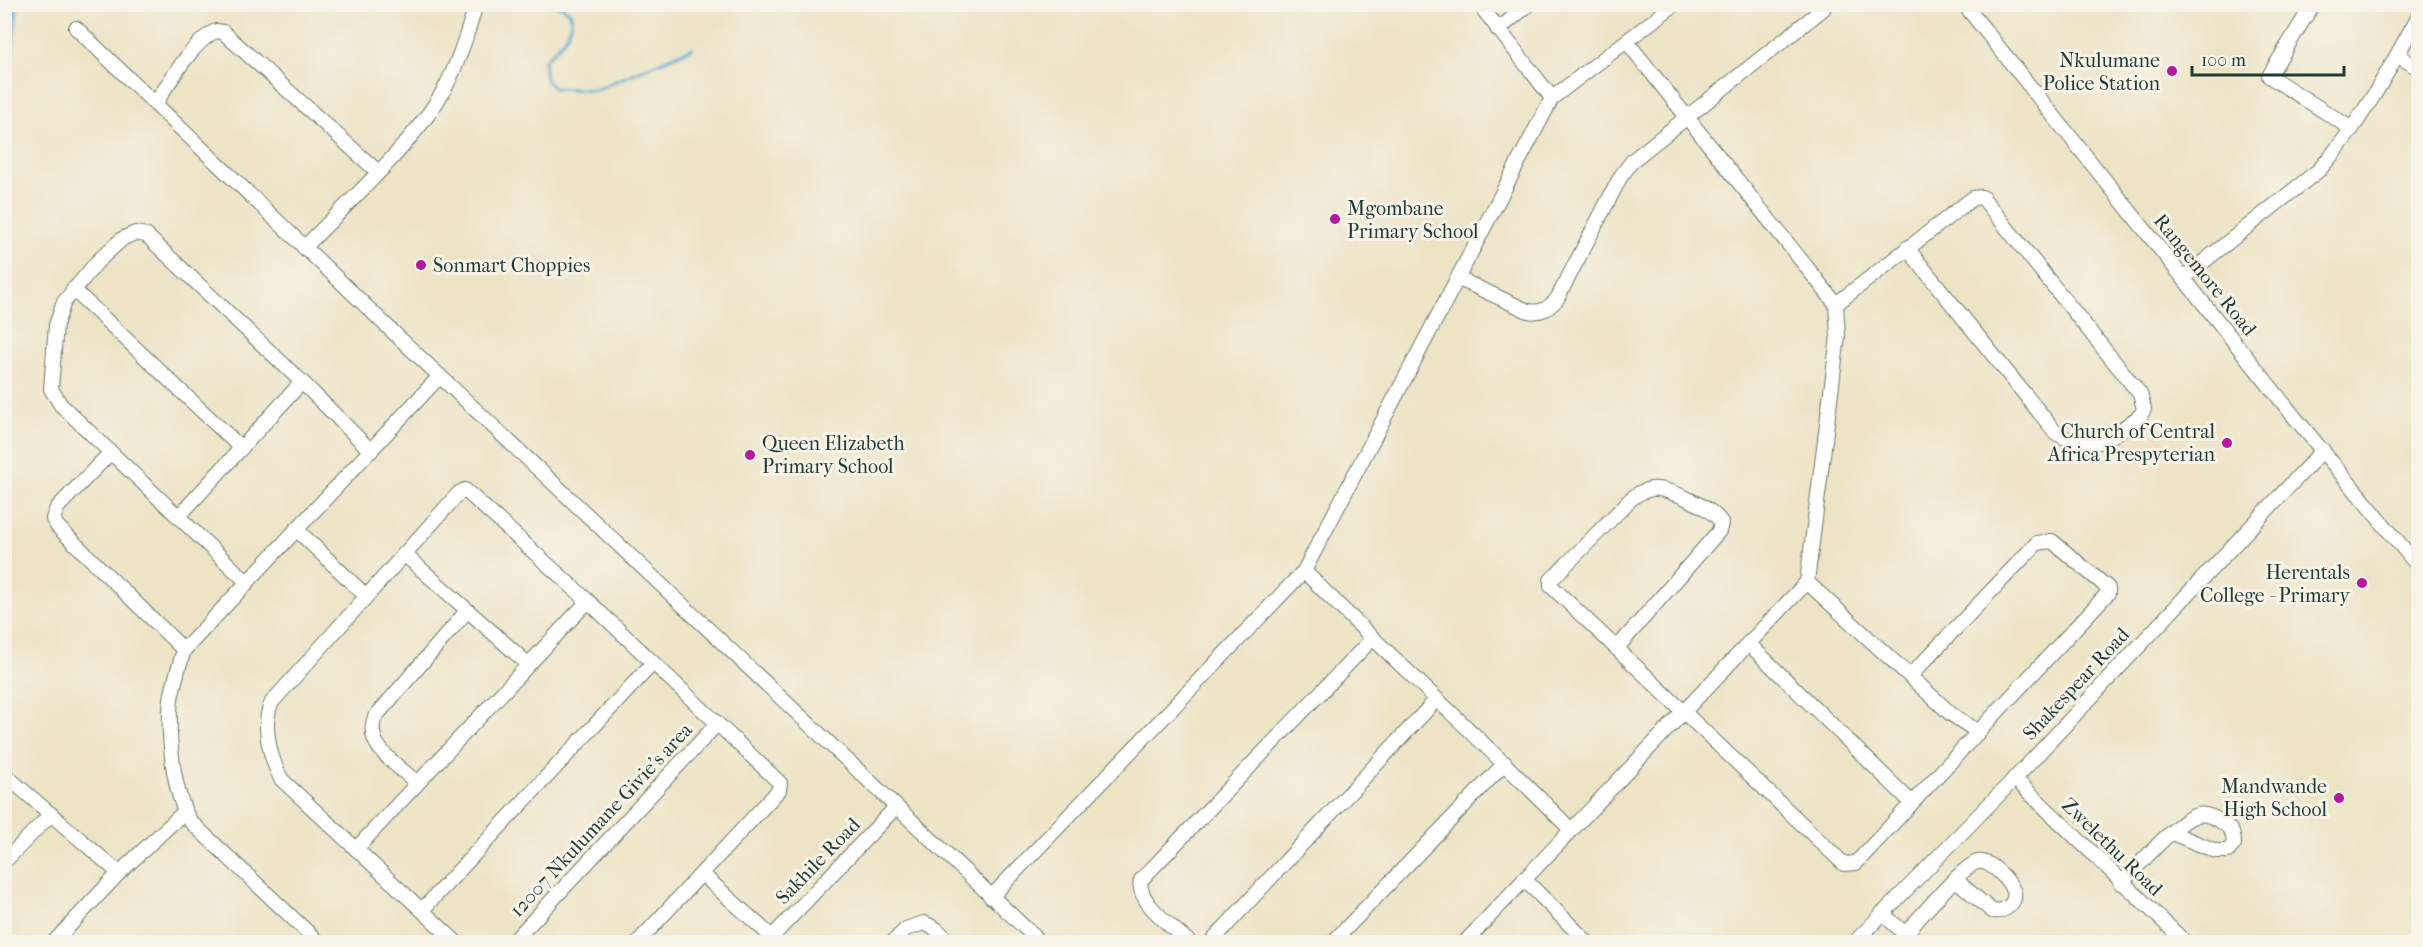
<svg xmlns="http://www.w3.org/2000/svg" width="2423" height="947" viewBox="0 0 2423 947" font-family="'IM FELL French Canon',serif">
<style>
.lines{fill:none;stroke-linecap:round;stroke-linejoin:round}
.stream{stroke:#57a5d0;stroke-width:3}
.river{stroke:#57a5d0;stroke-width:18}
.minor-casing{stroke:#677767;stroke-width:16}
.minor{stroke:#fff;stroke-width:14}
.poi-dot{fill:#b5179e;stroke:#f7f3e8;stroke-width:2}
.labels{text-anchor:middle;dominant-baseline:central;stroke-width:6;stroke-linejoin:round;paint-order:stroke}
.poi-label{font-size:20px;fill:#1f3d34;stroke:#f7f3e8;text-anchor:end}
.street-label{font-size:20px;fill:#1f3d34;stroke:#f7f3e8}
</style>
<rect width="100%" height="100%" fill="#f7f3e8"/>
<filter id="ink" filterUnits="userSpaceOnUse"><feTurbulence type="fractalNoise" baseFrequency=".0167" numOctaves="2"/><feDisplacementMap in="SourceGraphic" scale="12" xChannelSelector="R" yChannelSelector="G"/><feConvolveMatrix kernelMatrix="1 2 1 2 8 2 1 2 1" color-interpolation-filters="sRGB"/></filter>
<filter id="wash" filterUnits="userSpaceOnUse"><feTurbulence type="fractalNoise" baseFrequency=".008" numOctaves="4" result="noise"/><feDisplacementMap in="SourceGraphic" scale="24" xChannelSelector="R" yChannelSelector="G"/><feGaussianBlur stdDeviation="1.35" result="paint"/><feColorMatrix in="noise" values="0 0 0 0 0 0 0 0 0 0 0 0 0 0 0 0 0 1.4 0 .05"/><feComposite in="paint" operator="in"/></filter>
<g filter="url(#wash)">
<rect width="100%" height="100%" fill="#ede4c6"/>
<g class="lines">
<path class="stream" d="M547,4L563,7L571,14C573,36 558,46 544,61L546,80L554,88L595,90L693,48"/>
<polyline class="river" points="4,55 10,4"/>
</g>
</g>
<g filter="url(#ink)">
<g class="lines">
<g class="minor-casing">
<g id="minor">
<polyline points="1479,4 1552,98"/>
<polyline points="1964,4 2296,419 2418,566"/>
<polyline points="2313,4 2269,76 2352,129"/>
<polyline points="76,28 393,332 1040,942"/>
<polyline points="1498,30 1529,4"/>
<polyline points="2397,55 2418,68"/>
<path d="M155,104C169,83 193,41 216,31L223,32L377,171"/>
<path d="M304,248C348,202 417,141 446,86C459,61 468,32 476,4"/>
<path d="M2183,278L2319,170C2360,125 2389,70 2418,17"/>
<path d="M1459,279L1528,311C1542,313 1548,309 1557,299L1621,176L1633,160L1823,9L1825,4"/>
<polyline points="73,289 240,447"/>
<path d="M1836,304L1973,198L1982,197L2140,394L2144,409L2141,415C2110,438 2094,456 2056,433L1907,248"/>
<polyline points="110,453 57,508 53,519 58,527 184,650"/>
<polyline points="179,516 302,382"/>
<polyline points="296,529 366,596"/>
<polyline points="404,554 528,664"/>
<path d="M1304,571C1392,659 1484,741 1571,830"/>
<polyline points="247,582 61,405 51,389 56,325 64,302 97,262 122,239 135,233 146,235 302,382 371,451"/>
<polyline points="1807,582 1951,714 1978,732"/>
<polyline points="1748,643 1911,802"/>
<path d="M1617,648L1719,531L1721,523C1716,509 1667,487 1652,489C1644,490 1637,494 1631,499L1551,580V586L1844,864L1856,863L2108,593V588L2052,541L2037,543L1911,675"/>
<polyline points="4,774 119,873"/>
<polyline points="2014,778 2185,942"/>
<path d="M417,783C398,765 363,746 375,717L467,611"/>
<polyline points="356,849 588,601"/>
<polyline points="4,862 51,814"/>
<polyline points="702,874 772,937"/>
<polyline points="1524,879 1587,942"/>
<path d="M2121,883C2138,867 2174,824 2194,816C2203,812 2212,816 2220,821C2230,827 2234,833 2234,844L2228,851H2216L2172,833"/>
<polyline points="991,897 1304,571 1552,98 1675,4"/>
<polyline points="423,909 653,663"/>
<polyline points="1882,913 1914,942"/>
<path d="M1905,934C1917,921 1964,864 1978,862C1990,860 2008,879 2013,890C2019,903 2003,913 1992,911L1956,880"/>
<polyline points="54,942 119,873 184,812"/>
<path d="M318,942L190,821C173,793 167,732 171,699C174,682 179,666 184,650L440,376"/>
<path d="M456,942L281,779C270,757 261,724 272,702L459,493L465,490L588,601L780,783L779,790L638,942"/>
<polyline points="513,942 717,724"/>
<polyline points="767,942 896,807"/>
<polyline points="893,942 906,929 924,923 936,929 950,942"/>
<path d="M1189,942C1174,928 1135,901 1141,880L1372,639"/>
<polyline points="1211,942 1436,700"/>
<polyline points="1333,942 1505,763"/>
<polyline points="1465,942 1807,582 1838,336 1836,304 1627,42"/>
<polyline points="1855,942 2022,771 2323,450"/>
</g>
</g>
<use href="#minor" class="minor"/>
</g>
</g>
<g class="poi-dot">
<circle cx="2172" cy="71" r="6"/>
<circle cx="1335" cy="219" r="6"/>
<circle cx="421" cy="265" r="6"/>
<circle cx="2227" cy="443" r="6"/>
<circle cx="750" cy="455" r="6"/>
<circle cx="2362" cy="583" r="6"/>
<circle cx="2339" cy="798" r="6"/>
</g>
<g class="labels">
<g class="poi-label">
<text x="2160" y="60">Nkulumane<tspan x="2160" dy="23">Police Station</tspan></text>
<text x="1347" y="208" text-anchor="start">Mgombane<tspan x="1347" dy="23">Primary School</tspan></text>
<text x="433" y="265" text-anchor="start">Sonmart Choppies</text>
<text x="2215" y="431">Church of Central<tspan x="2215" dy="23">Africa Prespyterian</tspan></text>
<text x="762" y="443" text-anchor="start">Queen Elizabeth<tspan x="762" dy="23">Primary School</tspan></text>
<text x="2350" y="572">Herentals<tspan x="2350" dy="23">College - Primary</tspan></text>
<text x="2327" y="786">Mandwande<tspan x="2327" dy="23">High School</tspan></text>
</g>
<g class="street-label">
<text transform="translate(2205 275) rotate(51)">Rangemore Road</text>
<text transform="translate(2076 684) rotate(-47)">Shakespear Road</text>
<text transform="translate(601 820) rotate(-47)">12007 Nkulumane Givie's area</text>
<text transform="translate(2112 847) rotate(44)">Zwelethu Road</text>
<text transform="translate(818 861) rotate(-46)">Sakhile Road</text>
</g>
</g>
<rect width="2423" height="947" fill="none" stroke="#f7f3e8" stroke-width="24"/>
<path d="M2192 66v9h152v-9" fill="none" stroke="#1f3d34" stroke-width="3"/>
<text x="2201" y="66" font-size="18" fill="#1f3d34" stroke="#f7f3e8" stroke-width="4.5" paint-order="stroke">100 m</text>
</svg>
